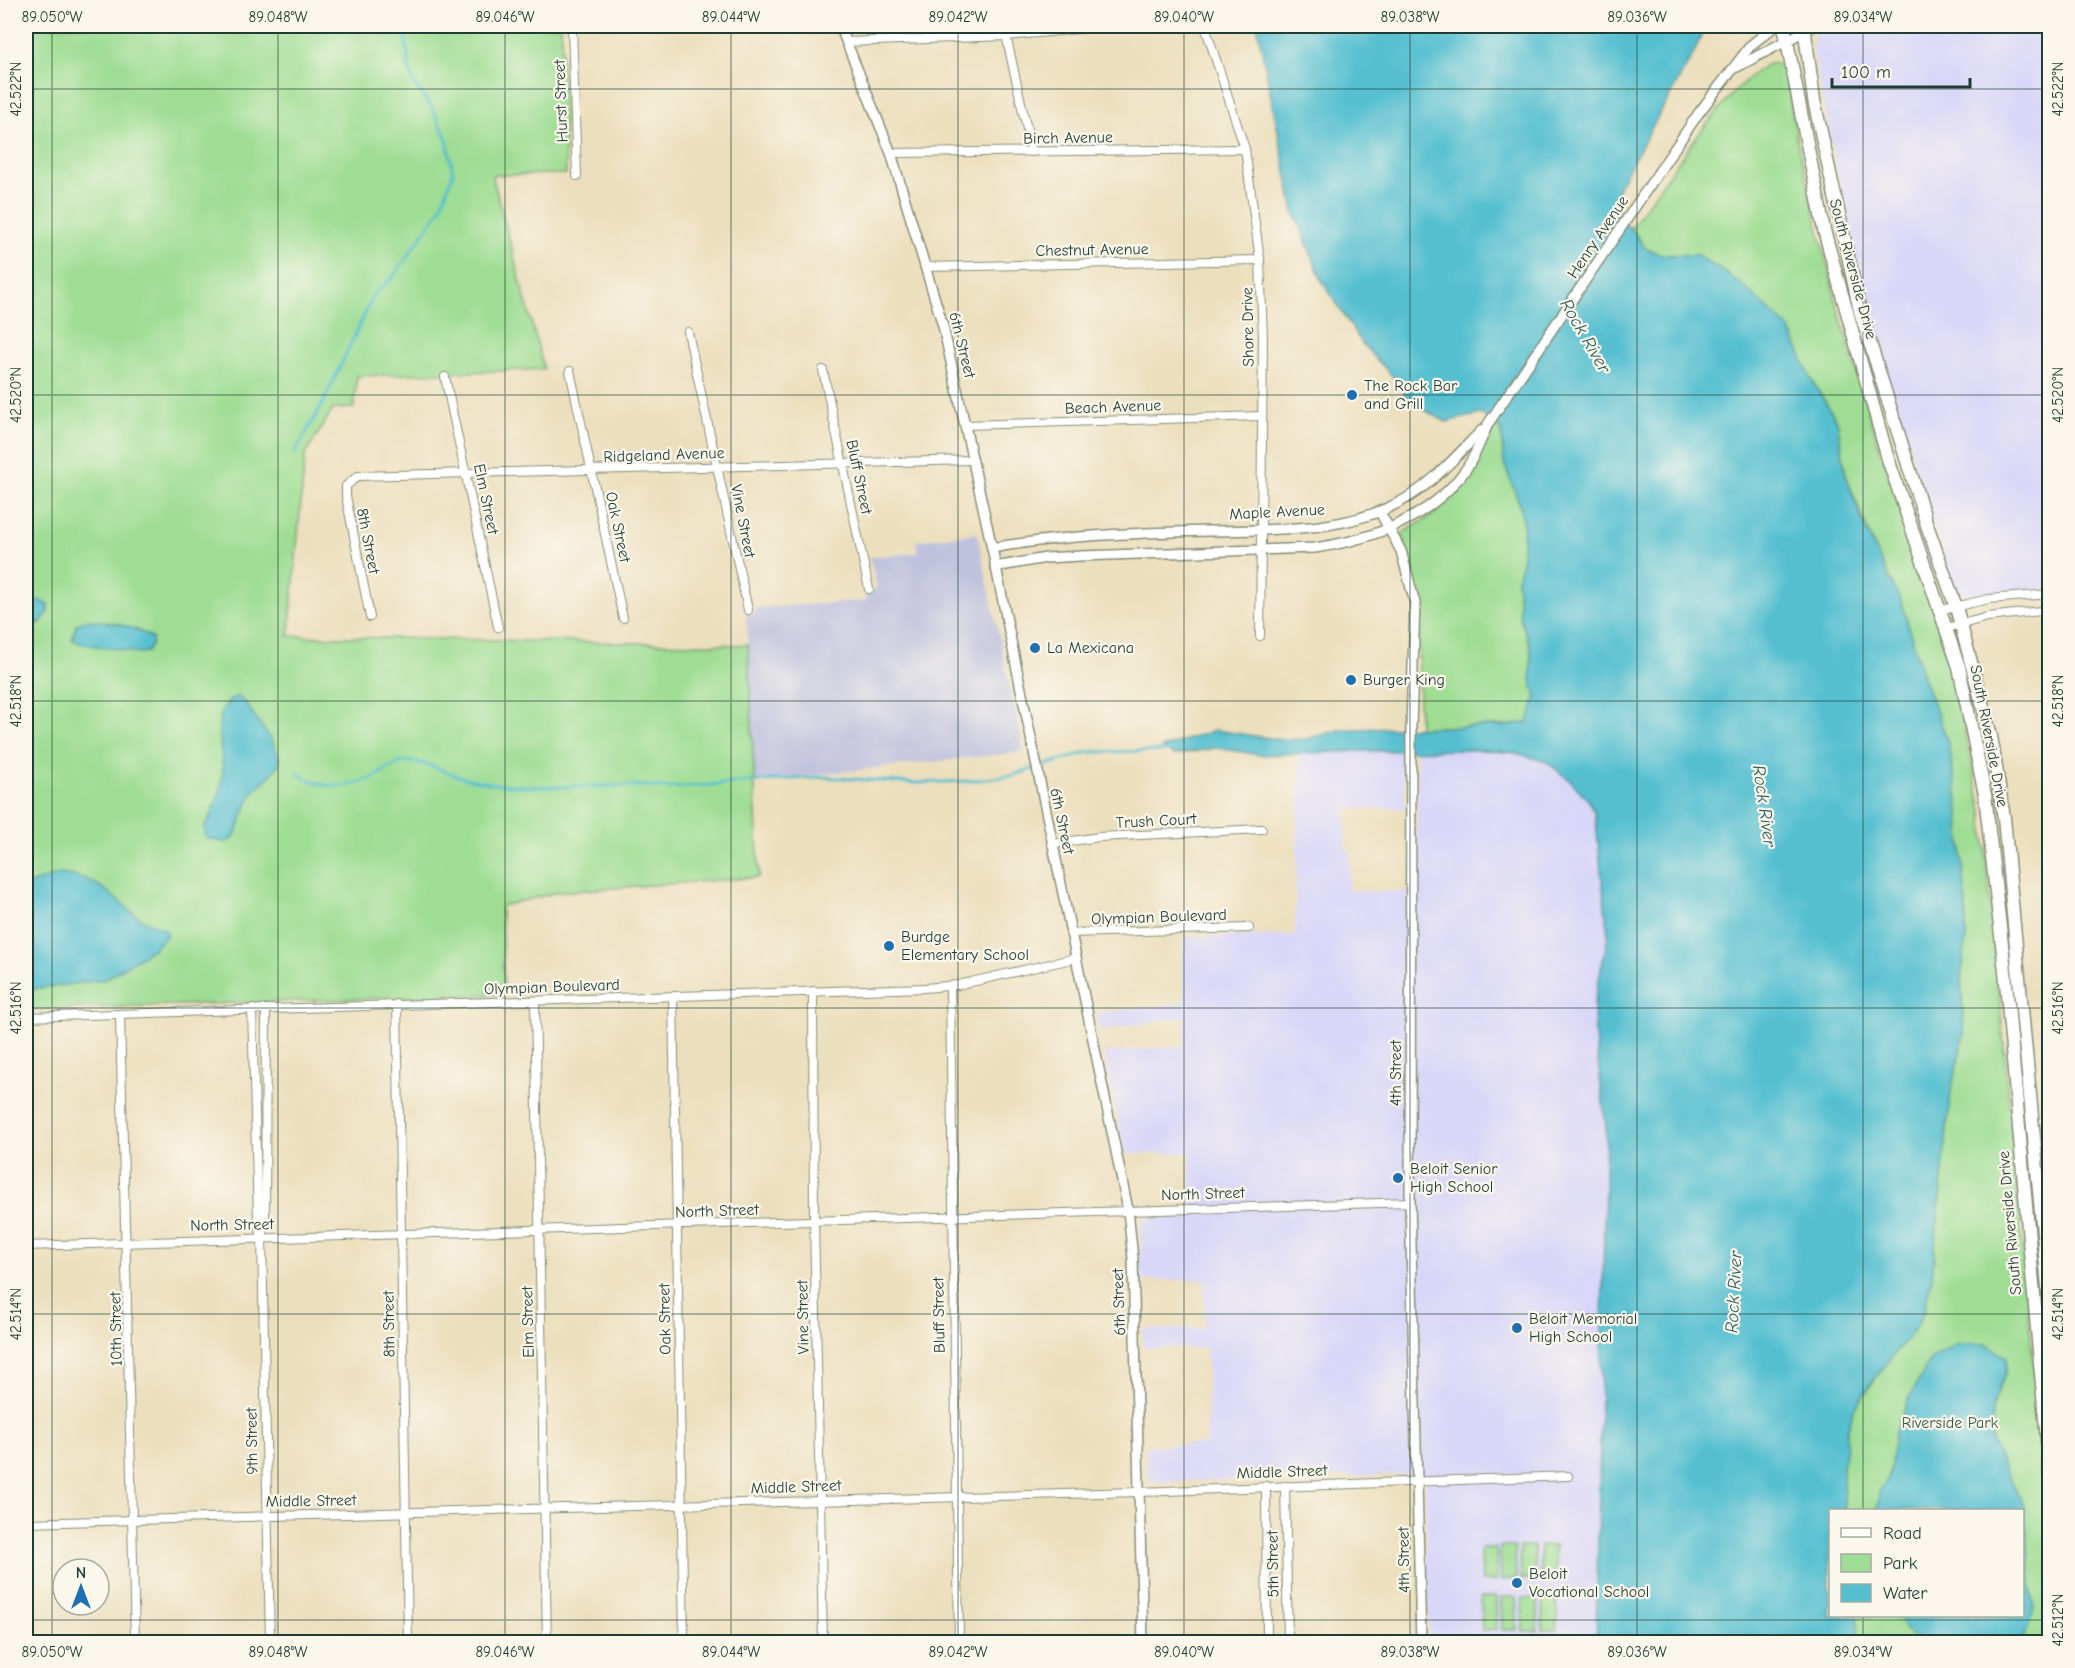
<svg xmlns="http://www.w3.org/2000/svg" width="2075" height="1668" viewBox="0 0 2075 1668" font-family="'Comic Neue',sans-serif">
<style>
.built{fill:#d9d7f8}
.industrial{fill:#c0c2dd}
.green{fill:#9edd93;stroke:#5e8d64;stroke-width:1.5}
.water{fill:#55bfd0;stroke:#3a7e82;stroke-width:1.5}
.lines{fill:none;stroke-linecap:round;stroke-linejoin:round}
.stream{stroke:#55bfd0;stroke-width:3}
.minor-casing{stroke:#868e78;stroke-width:10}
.tertiary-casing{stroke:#868e78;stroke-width:12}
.secondary-casing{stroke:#868e78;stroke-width:14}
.primary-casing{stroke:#868e78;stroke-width:15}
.minor{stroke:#fff;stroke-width:8}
.tertiary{stroke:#fff;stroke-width:9}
.secondary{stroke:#fff;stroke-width:10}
.primary{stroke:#fff;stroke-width:12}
.ticks{fill:none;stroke:#1f3d34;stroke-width:1.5;stroke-opacity:0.45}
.poi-dot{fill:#1f6fb2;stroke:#fbf7ec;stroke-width:2}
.labels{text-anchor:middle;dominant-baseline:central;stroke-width:4.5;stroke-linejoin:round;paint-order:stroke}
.street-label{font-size:16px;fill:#1f3d34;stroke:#fbf7ec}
.poi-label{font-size:16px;fill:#1f3d34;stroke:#fbf7ec;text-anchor:start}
.park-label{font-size:16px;fill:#385d47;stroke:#fbf7ec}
.water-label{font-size:18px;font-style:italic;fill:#2c5e5b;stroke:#fbf7ec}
.neatline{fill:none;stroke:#1f3d34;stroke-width:2}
.ticks-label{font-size:15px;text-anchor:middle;fill:#1f3d34}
</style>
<rect width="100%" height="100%" fill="#fbf7ec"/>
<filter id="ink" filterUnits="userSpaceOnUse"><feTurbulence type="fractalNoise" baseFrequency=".0167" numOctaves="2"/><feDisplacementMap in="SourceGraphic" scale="12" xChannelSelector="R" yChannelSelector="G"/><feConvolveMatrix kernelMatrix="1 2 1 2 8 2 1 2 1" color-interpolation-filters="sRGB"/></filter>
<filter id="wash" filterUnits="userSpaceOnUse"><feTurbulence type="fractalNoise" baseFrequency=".008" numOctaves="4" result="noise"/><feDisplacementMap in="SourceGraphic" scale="24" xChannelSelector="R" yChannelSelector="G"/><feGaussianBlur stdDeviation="1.35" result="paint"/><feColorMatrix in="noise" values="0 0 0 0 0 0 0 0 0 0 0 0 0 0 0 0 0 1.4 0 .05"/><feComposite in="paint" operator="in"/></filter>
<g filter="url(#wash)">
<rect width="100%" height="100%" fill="#ecdfbd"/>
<g class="built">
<polygon points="1827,26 2049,26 2049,589 1972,598 1962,594 1953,585 1872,330 1850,242 1813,49 1814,35"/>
<polygon points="1417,750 1483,750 1516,753 1547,762 1571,781 1589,801 1598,825 1608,936 1594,1003 1606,1127 1596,1642 1429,1642 1425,1474 1157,1482 1148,1478 1147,1474 1146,1446 1207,1444 1207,1348 1143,1348 1143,1329 1205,1328 1204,1280 1140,1280 1141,1220 1151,1216 1191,1214 1191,1153 1125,1154 1104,1053 1184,1046 1185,1017 1099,1030 1096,1013 1184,1003 1183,937 1295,935 1300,753 1403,751 1405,808 1347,808 1345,850 1350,851 1349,891 1417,892"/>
</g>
<g class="industrial">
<polygon points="977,533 1024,752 755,781 746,614 754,614 754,608 866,601 865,591 874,590 877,586 869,557 918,553 916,541"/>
<polygon points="2037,1118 2049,1118 2049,1245"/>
</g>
<g class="green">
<polygon points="26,26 561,26 566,174 492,175 544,369 357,376 354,408 333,409 305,455 289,636 748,645 759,877 559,892 501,906 504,994 26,1010"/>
<path d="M1776,63L1784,69L1786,77L1797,140L1837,305L1880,450L1951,665L1982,810L2049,1532V1642H1859L1857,1616H2022V1510H1844L1843,1469L1847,1432L1854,1409L1924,1311L1932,1277L1951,1090L1964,1035L1961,979L1966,939V904L1948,742L1923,677L1902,604L1882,566L1846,476L1837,421L1811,379L1789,328L1697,255H1663L1645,249L1631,228C1652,199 1744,60 1776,63Z"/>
<polygon points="1496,425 1501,430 1504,463 1520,505 1523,521 1523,559 1517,580 1520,618 1531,648 1531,679 1536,698 1528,722 1522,725 1419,728 1419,614 1413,564 1401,534 1433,515 1460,487"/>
<polygon points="1534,1546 1536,1579 1521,1579 1520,1547"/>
<polygon points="1540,1546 1555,1546 1556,1578 1541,1579"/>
<polygon points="1500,1547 1515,1547 1516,1579 1501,1580"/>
<polygon points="1481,1548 1496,1548 1497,1581 1482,1581"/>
<polygon points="1481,1597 1496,1597 1497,1630 1482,1630"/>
<polygon points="1501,1597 1516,1597 1517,1630 1502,1630"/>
<polygon points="1542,1597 1557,1597 1557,1630 1543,1630"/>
<polygon points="1522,1598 1537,1598 1538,1631 1523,1631"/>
</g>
<g class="water">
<polygon points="1257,26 1705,26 1695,51 1619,186 1616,196 1618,216 1634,232 1646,249 1663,255 1697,255 1739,282 1789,328 1811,379 1837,421 1846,476 1865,528 1902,604 1923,677 1948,742 1958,799 1966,904 1966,939 1961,979 1964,1035 1951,1090 1932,1277 1924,1311 1914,1330 1871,1383 1854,1409 1847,1432 1843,1469 1844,1510 1830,1510 1830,1616 1857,1616 1859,1642 1596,1642 1606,1127 1595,1036 1594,1003 1608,936 1595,813 1589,801 1571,781 1547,762 1516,753 1483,750 1362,751 1261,755 1216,748 1174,755 1162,748 1215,730 1283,740 1306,739 1343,729 1508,726 1528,722 1536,698 1531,679 1531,648 1520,618 1517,580 1523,559 1523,521 1520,505 1504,463 1501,430 1481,414 1446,422 1408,401 1398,382 1363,345 1322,281 1294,212"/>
<polygon points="26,596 48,604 48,613 39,624 26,617"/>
<path d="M86,620C112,622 130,624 152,638V644L147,652L139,653L79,643L72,639L76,625Z"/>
<path d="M234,697H240L245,702L272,741L280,760C275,775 265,778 256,789C244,802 243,825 232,840L223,842L206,838L204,828C213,813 220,797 222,780C227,753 206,716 234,697Z"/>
<path d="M59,874C100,876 109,896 140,918C147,923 157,926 166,930L167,935L153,949L104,980L26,990V885Z"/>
<polygon points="1958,1344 1985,1344 2007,1357 2005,1374 1992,1408 1992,1443 2024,1506 2034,1608 2025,1637 2017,1642 1923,1642 1910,1635 1897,1616 2022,1616 2022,1510 1878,1510 1879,1492 1889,1478 1895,1432 1909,1398 1931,1359"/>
</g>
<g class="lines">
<g class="stream">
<polyline points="295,453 324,401 374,294 393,277 440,210 453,173 447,139 431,106 414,84 409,68 404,26"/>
<path d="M298,774C324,790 349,790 376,776C386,771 392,763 404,762C425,760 442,771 461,777C476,781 492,784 507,785C560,791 614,781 667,788L821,777L915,783L969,781L1010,776L1088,752L1170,751"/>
</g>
</g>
</g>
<g filter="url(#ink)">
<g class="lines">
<g class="minor-casing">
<g id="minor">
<polyline points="572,26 577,176"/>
<polyline points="1004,26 1032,152"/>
<polyline points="1205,26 1245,149 1260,260 1263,338 1260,636"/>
<polyline points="847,42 1007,36 1110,26"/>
<polyline points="891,153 1245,149"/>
<polyline points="925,267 1260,260"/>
<polyline points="688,332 748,610"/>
<polyline points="823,370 869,589"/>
<polyline points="570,371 623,618"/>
<polyline points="445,377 498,627"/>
<polyline points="965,425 1261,416"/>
<polyline points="1941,610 1989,599 2050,594"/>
<polyline points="370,617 346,496 346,486 358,476 971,460"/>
<polyline points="1947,628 1988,617 2050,610"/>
<polyline points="1052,844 1099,837 1262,829"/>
<polyline points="1070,933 1249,928"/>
<polyline points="950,987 959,1642"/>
<polyline points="813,991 814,1221 823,1642"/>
<polyline points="673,996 684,1642"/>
<polyline points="535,1001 547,1642"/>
<polyline points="397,1004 408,1642"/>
<polyline points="252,1009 258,1220 262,1238 270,1642"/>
<polyline points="120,1015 135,1642"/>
<polyline points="26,1017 925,988 958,985 1076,958"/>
<polyline points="263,1234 265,1219 266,1009"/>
<polyline points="26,1246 1410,1202"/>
<polyline points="1266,1486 1267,1642"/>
<polyline points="1285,1486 1288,1642"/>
<polyline points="26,1523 1139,1492 1568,1476"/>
</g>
</g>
<g class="tertiary-casing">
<g id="tertiary">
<polyline points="840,26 891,153 943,326 992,548 1128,1210 1133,1259 1143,1642"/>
<polyline points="1737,67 1814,26"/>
<polyline points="1380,512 1401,551 1415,603 1411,728 1410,1202 1421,1642"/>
<path d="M992,548C1064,535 1136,533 1209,531C1274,529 1342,533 1400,502C1432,485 1457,455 1482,430"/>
<path d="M995,567L1046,558L1080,556L1315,548C1369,540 1425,520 1460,477C1473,462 1480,442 1488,424L1698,114L1751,45L1775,26"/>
</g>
</g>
<g class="secondary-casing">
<polyline id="secondary" points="1765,31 1767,26"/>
</g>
<g class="primary-casing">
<g id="primary">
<polyline points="1784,26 1824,230 1888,459 1959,667 1985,795 2005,971 2050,1474"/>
<polyline points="1804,26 1814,100 1860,311 1927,525 1956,607 1991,736 2004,818 2050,1308"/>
</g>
</g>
<use href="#minor" class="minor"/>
<use href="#tertiary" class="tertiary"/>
<use href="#secondary" class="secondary"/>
<use href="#primary" class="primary"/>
</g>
</g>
<path class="ticks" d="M52,26V1642M278,26V1642M505,26V1642M731,26V1642M958,26V1642M1184,26V1642M1410,26V1642M1637,26V1642M1863,26V1510M26,89H2050M26,395H2050M26,701H2050M26,1008H2050M26,1314H2050M1863,1616V1642M26,1620H2050"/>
<g class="poi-dot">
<circle cx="1352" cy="395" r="6"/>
<circle cx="1035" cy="648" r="6"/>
<circle cx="1351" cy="680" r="6"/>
<circle cx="889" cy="946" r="6"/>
<circle cx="1398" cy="1178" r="6"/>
<circle cx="1517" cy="1328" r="6"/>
<circle cx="1517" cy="1583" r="6"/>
</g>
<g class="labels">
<g class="street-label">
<text transform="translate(561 101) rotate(-92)">Hurst Street</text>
<text transform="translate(1068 138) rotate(-1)">Birch Avenue</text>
<text transform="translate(1598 237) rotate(-56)">Henry Avenue</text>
<text transform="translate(1092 250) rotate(-1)">Chestnut Avenue</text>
<text transform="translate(1853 269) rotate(75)">South Riverside Drive</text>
<text transform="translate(1248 327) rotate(-91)">Shore Drive</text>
<text transform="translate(962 345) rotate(76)">6th Street</text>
<text transform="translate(1113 407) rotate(-2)">Beach Avenue</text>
<text transform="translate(664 455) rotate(-2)">Ridgeland Avenue</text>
<text transform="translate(859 477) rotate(78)">Bluff Street</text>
<text transform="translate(486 499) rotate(78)">Elm Street</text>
<text transform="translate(1277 512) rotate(-3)">Maple Avenue</text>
<text transform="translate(743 521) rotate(79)">Vine Street</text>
<text transform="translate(618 527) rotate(78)">Oak Street</text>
<text transform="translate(368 541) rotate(79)">8th Street</text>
<text transform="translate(1989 736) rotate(79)">South Riverside Drive</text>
<text transform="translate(1062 821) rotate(78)">6th Street</text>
<text transform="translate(1156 821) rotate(-3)">Trush Court</text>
<text transform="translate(1159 917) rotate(-2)">Olympian Boulevard</text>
<text transform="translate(552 987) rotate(-2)">Olympian Boulevard</text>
<text transform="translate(1396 1073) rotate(-90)">4th Street</text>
<text transform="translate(1203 1194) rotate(-2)">North Street</text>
<text transform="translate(717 1211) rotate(-2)">North Street</text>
<text transform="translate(2010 1223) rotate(-95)">South Riverside Drive</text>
<text transform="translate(232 1225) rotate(-1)">North Street</text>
<text transform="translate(1119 1302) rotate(-92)">6th Street</text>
<text transform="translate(939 1315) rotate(-91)">Bluff Street</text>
<text transform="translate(803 1317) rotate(-91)">Vine Street</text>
<text transform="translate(665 1319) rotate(-91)">Oak Street</text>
<text transform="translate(528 1322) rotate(-91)">Elm Street</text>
<text transform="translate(389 1324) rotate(-91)">8th Street</text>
<text transform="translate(116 1329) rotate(-91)">10th Street</text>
<text transform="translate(252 1441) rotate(-91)">9th Street</text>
<text transform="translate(1282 1472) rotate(-2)">Middle Street</text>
<text transform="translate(796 1487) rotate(-2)">Middle Street</text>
<text transform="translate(311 1501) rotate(-1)">Middle Street</text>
<text transform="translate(1404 1560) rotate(-91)">4th Street</text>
<text transform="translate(1273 1564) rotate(-91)">5th Street</text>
</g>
<g class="poi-label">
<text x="1364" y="386">The Rock Bar<tspan x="1364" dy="18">and Grill</tspan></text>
<text x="1047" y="648">La Mexicana</text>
<text x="1363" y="680">Burger King</text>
<text x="901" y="937">Burdge<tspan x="901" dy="18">Elementary School</tspan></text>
<text x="1410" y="1169">Beloit Senior<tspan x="1410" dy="18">High School</tspan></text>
<text x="1529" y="1319">Beloit Memorial<tspan x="1529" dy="18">High School</tspan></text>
<text x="1529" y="1574">Beloit<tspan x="1529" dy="18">Vocational School</tspan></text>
</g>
<g class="park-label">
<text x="1950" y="1423">Riverside Park</text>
</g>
<g class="water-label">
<text transform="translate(1585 336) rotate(60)">Rock River</text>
<text transform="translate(1764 806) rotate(82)">Rock River</text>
<text transform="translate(1734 1292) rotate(-87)">Rock River</text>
</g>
</g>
<rect width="2075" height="1668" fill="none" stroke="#fbf7ec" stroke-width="66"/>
<rect x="1829" y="1509" width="195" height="108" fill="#fbf7ec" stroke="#a3ada2" stroke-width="1.5"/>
<rect x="1841" y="1528" width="30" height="9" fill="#ffffff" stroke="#a3ada2" stroke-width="1.5"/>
<text x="1883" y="1539" font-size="18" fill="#1f3d34">Road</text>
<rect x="1841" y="1554" width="30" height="18" fill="#9edd93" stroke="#a3ada2" stroke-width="1.5"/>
<text x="1883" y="1569" font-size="18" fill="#1f3d34">Park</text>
<rect x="1841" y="1584" width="30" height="18" fill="#55bfd0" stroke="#a3ada2" stroke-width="1.5"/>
<text x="1883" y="1599" font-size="18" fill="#1f3d34">Water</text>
<g transform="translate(81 1587)"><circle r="28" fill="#fbf7ec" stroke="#a3ada2" stroke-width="1.5"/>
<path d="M0-4.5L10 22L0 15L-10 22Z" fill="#1f6fb2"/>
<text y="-9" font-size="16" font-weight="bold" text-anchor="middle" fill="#1f3d34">N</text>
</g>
<path d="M1832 78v9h138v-9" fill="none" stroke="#1f3d34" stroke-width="3"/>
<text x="1841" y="78" font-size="18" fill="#1f3d34" stroke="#fbf7ec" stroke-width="4.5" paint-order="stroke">100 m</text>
<rect x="33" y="33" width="2009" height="1602" class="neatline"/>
<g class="ticks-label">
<text x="52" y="22">89.050°W</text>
<text x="278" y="22">89.048°W</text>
<text x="505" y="22">89.046°W</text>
<text x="731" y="22">89.044°W</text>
<text x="958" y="22">89.042°W</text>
<text x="1184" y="22">89.040°W</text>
<text x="1410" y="22">89.038°W</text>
<text x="1637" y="22">89.036°W</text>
<text x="1863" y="22">89.034°W</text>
<text transform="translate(16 89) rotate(-90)" y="5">42.522°N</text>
<text transform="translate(2058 89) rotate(-90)" y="5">42.522°N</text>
<text transform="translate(16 395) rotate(-90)" y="5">42.520°N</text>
<text transform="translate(2058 395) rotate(-90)" y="5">42.520°N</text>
<text transform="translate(16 701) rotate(-90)" y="5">42.518°N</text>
<text transform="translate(2058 701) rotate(-90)" y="5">42.518°N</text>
<text transform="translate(16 1008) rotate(-90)" y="5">42.516°N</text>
<text transform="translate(2058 1008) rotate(-90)" y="5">42.516°N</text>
<text transform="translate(16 1314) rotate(-90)" y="5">42.514°N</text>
<text transform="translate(2058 1314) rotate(-90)" y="5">42.514°N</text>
<text transform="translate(2058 1620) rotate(-90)" y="5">42.512°N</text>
<text x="52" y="1657">89.050°W</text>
<text x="278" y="1657">89.048°W</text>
<text x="505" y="1657">89.046°W</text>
<text x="731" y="1657">89.044°W</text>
<text x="958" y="1657">89.042°W</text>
<text x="1184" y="1657">89.040°W</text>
<text x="1410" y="1657">89.038°W</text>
<text x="1637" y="1657">89.036°W</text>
<text x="1863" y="1657">89.034°W</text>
</g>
</svg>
